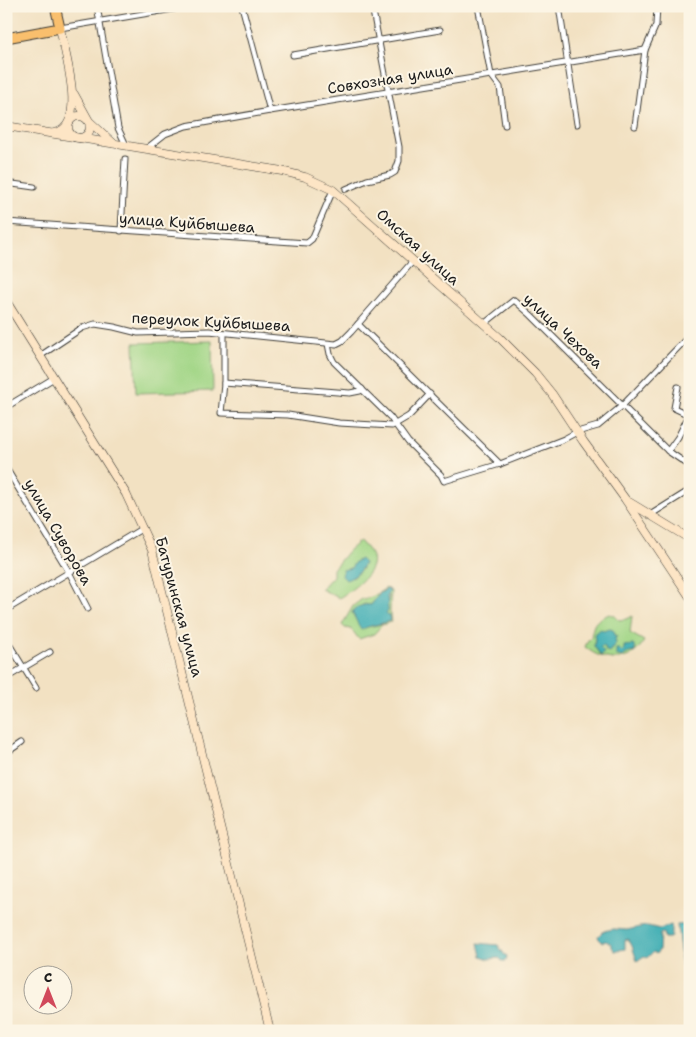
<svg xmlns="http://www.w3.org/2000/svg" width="696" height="1037" viewBox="0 0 696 1037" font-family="'Shantell Sans',sans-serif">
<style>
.green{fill:#a0d585;stroke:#5e7850;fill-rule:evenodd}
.water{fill:#3cadb4;stroke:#2c6468}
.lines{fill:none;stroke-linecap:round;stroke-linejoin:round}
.street-casing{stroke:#3c3a35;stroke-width:7}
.secondary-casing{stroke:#3c3a35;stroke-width:9}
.primary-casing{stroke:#3c3a35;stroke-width:11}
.street{stroke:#fff;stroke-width:5}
.secondary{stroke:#fde5c5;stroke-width:8}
.primary{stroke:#f9bf6d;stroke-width:9}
.labels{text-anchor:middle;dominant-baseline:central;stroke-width:4;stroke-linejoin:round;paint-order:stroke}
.street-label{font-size:15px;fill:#1c1c1c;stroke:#fcf5e5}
</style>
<rect width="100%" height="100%" fill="#fcf5e5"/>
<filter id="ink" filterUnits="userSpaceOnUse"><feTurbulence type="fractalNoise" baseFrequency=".02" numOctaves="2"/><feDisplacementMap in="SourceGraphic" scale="10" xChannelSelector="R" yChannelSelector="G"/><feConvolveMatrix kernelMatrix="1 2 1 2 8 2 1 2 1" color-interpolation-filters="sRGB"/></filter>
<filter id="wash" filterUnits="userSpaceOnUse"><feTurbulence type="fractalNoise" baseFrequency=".0096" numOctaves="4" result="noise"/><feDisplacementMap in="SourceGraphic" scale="20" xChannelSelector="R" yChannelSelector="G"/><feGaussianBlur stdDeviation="1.12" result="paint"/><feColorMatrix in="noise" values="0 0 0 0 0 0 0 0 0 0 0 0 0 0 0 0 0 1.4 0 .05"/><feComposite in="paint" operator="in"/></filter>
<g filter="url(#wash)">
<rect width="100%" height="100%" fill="#f2e1c2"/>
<g class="green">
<polygon points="212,341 213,391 136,393 134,343"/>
<path d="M360,541C364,546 371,552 372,557C377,573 350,591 339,598L321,589L333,576V569L349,550ZM364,563L361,570L353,578L343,570L351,568Z"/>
<path d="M386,588L391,591L390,612L391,622L382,625L374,634L359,639L351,629L345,628L342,625L353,606L362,599L372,597ZM384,592L389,597L383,624L367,627L356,619L352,612L364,604L371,605L380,593Z"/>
<path d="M609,614L614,615L619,620L626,619L632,616L630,633L644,641C631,665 604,663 585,647L588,640L591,637C594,621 595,621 609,614ZM609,630L614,635V644L612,649L606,651L605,647L602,646L600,648L604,652L601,655L597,651L594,642L595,639Z"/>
</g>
<g class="water">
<path d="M360,559L364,563C360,572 355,577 346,580L342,576L343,570L351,568L355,562Z"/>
<path d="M387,589L390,591L387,595L388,611L386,614L389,616L390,621L367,627L361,630L352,612C358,606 363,604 371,605L380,593Z"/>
<polygon points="601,629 603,631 610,629 613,630 614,635 617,636 615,639 616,643 609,652 606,651 605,647 602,646 600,648 604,652 601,656 594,646 595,639 594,634"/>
<polygon points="633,645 635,648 635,652 628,653 622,657 616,655 616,649 619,649 622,652 624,649 624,646"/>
<polygon points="690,924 690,961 682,966 677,925"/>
<polygon points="671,925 671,937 669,938 664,938 663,933 660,934 659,951 656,954 653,952 647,958 644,956 637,961 632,946 628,939 625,940 625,949 615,951 612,947 612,944 606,941 602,942 599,939 598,936 603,931 614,929 627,930 640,927 648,926 660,929"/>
<polygon points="478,943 498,945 504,954 507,956 506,961 502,961 499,958 489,959 481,956"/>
</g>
</g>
<g filter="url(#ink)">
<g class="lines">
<g class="street-casing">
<g id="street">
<polyline points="97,6 118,128 126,145"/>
<polyline points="242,6 270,111"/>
<polyline points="478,6 491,75 500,87 505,125"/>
<polyline points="559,6 577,124"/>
<polyline points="60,28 191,6"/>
<polyline points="293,55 440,30"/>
<polyline points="635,126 645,50 656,25 657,6"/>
<polyline points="146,149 165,134 186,126 270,111 645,50"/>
<polyline points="6,183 34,187"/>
<polyline points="346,189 367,180 390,175 395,172 399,161 399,147 372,6"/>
<polyline points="6,222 307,243 312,239 333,190"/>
<polyline points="121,231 125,159"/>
<polyline points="358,324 500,464"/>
<polyline points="484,324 514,300 531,315 668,451 690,466"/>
<polyline points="224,334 224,383 221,413 288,415 339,423 392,426 409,416 430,394"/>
<polyline points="328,344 330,354 334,362 390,417 408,442 441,475 444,481 500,464 564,439 577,432 598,426 622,406 690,335"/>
<polyline points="40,356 82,328 95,324 114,327 138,333 209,331 336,344 342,341 351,332 413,261"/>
<polyline points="224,383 350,393 360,391 362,389"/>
<polyline points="6,407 54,378"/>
<polyline points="668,451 678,437 689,415 674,408 678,387"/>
<polyline points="6,468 69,572 88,609"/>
<polyline points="650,515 690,490"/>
<polyline points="6,610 143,528"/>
<polyline points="6,639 36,688"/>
<polyline points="6,678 50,652"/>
<polyline points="6,753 22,742"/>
</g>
</g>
<g class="secondary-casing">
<g id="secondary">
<polyline points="74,94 89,121 113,143"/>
<circle cx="79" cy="127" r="11"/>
<polyline points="6,126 282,171 305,177 333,190 500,338 535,373 552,394 583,441 625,499 690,597"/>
<path d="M54,133C89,129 64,50 60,28"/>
<polyline points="6,301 126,494 152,550 270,1031"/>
<polyline points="629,502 690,539"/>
</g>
</g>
<g class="primary-casing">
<polyline id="primary" points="6,38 60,28 55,6"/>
</g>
<use href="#street" class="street"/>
<use href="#secondary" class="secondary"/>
<use href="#primary" class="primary"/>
</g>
</g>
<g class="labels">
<g class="street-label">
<text transform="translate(390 79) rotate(-9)">Совхозная улица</text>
<text transform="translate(187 223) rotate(4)">улица Куйбышева</text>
<text transform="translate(418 247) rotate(42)">Омская улица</text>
<text transform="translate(211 322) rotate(3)">переулок Куйбышева</text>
<text transform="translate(563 331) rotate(43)">улица Чехова</text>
<text transform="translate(58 532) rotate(60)">улица Суворова</text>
<text transform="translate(179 607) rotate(75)">Батуринская улица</text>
</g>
</g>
<rect width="696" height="1037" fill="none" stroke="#fcf5e5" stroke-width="25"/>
<g transform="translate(48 990)"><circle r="24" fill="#fcf5e5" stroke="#a29e95"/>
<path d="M0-4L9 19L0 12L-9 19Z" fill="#d1495b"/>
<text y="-8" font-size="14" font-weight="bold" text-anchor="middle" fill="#1c1c1c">С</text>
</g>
</svg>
